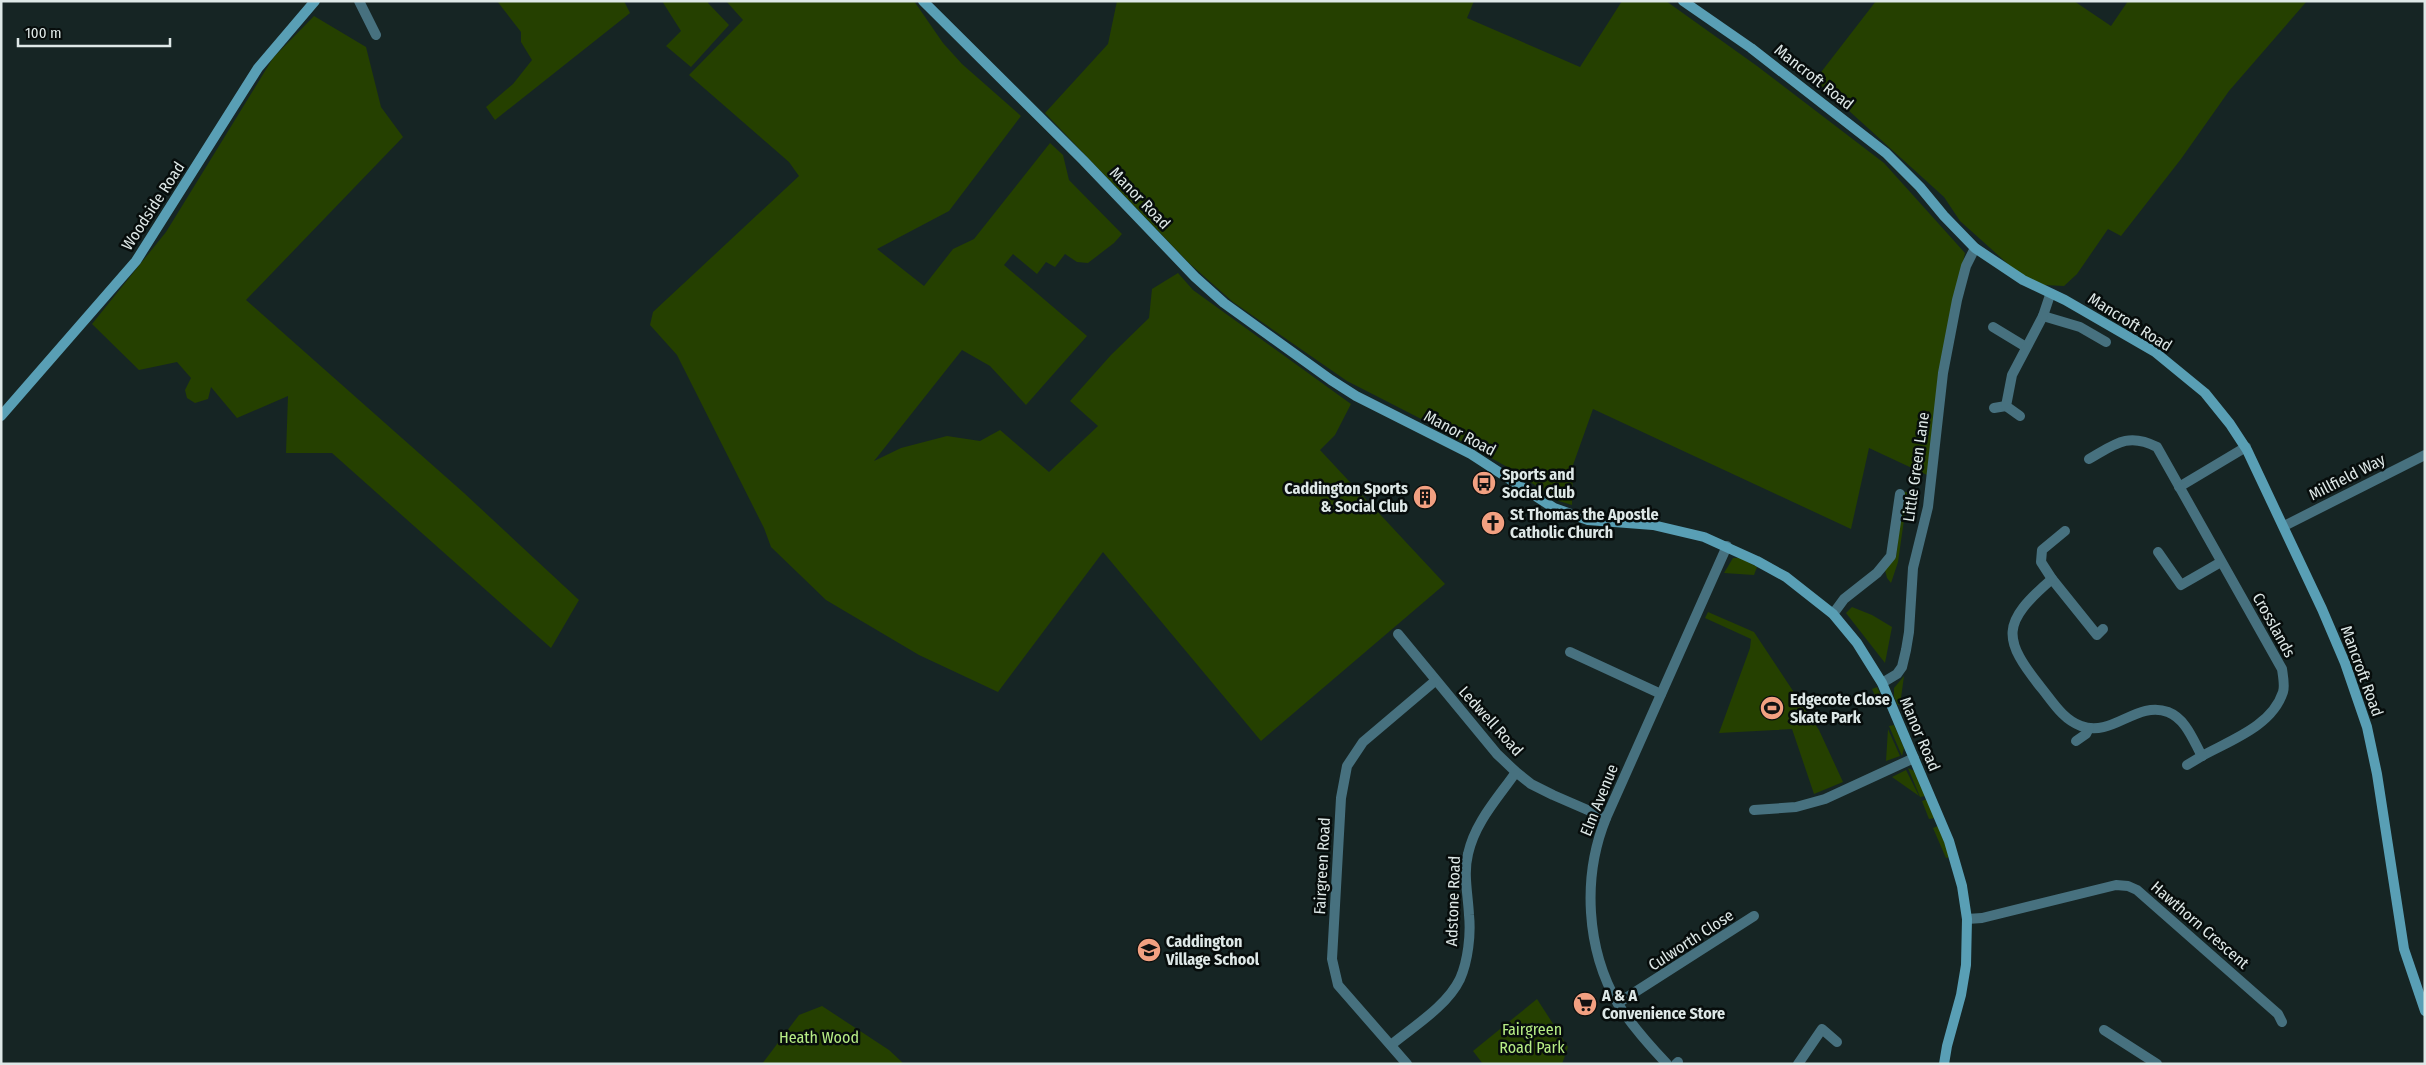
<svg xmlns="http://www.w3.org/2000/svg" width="2426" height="1065" viewBox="0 0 2426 1065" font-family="'Fira Sans Condensed',sans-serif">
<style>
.green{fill:#254000}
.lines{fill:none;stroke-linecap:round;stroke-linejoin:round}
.street{stroke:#47717f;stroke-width:10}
.secondary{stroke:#599fb5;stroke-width:10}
.labels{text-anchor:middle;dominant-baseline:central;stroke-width:5;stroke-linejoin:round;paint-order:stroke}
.street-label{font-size:16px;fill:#dee8e7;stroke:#070d0c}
.poi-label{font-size:16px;font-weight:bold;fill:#dee8e7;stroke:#070d0c;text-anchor:start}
.park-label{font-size:16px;fill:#b7ed85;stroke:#070d0c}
</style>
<rect width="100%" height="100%" fill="#162524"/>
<g class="green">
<polygon points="497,1 624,1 630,13 495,120 486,107 513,84 532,60 521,42 521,32"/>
<polygon points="662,1 709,1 708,3 729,25 691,67 666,46 681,31"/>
<polygon points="726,1 914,1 943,43 962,64 1021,116 949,211 877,249 924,286 953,249 974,239 1050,143 1063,155 1069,180 1122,234 1114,243 1088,263 1077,262 1065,254 1055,267 1046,262 1037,274 1013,254 1004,265 1087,336 1026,405 990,366 962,350 874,461 901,448 947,436 980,441 1000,430 1049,472 1098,426 1070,401 1111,355 1149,318 1152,289 1178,273 1193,290 1351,404 1335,435 1320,450 1445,584 1261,741 1103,552 998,692 919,655 826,600 771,547 764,528 677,355 650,325 653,312 799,176 789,162 689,75 743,20"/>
<polygon points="1117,1 1474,1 1467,18 1580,67 1622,1 1666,1 1757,66 1884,163 1965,253 1942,362 1929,476 1869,448 1851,529 1593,409 1573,465 1572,505 1559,501 1509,468 1431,424 1347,381 1233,302 1189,263 1045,113 1108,44"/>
<polygon points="1876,1 2074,1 2111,26 2128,1 2307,1 2229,91 2181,159 2121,236 2108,229 2077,274 2064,286 2044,285 2018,273 1960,221 1944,197 1815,80"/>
<polygon points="314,16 366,47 381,107 403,137 246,300 464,493 579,600 551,648 332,453 286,453 288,396 237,418 211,387 208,399 195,403 187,398 185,390 191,378 177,362 139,370 92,324 166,232 273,58"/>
<polygon points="1903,492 1908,492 1898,562 1891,583 1887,578 1885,570 1896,557 1898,542 1896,529"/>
<polygon points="1733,558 1741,558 1757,567 1754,575 1724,573"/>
<polygon points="1852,607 1872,615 1892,627 1885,663 1846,613"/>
<polygon points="1708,612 1754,632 1819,730 1843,782 1814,794 1792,729 1719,733 1750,648 1751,639 1705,618"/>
<polygon points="1904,676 1900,705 1898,705 1894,697 1894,688"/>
<polygon points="1877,687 1884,702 1879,704 1872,689"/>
<polygon points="1894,725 1904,748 1902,756 1889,726"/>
<polygon points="1888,729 1900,756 1886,761"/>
<polygon points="1908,768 1914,771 1925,796 1920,797"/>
<polygon points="1906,770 1919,796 1892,777"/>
<polygon points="1927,799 1935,818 1929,819 1922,801"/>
<polygon points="1938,826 1950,857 1946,858 1933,828"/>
<polygon points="1537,999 1568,1047 1562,1064 1483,1064 1473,1051"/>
<polygon points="822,1006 889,1050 904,1064 762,1064 799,1015"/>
</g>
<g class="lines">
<g class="street">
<polyline points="359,1 376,35"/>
<polyline points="2043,316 2080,327 2106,342"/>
<polyline points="1993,327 2026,347"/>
<polyline points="1994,408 2006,406"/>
<polyline points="2020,416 2006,406 2012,375 2043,316 2050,295"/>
<path d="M2089,459C2115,444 2128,432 2157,447L2282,669C2283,676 2285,686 2283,692C2272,726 2231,740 2202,756C2193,740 2186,719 2168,712C2137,700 2112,738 2081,726C2064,720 2054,704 2043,690C2001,638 2001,623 2052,579L2097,635L2103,629"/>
<polyline points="2179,487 2246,447"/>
<polyline points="2284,526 2425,455"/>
<polyline points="2158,552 2181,585 2221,562"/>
<polyline points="2052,579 2041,562 2042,550 2065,531"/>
<polyline points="1833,614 1844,599 1877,573 1891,556 1900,494"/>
<polyline points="1398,634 1497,754 1516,772 1531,784 1553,795 1606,818"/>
<polyline points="1570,652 1661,694"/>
<polyline points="1882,683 1897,674 1902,667 1906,650 1909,632 1913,568 1928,507 1943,373 1957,300 1966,266 1975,248"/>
<polyline points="2076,741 2086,734 2089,728"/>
<polyline points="2187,765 2202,756"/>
<polyline points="1754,810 1796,807 1825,799 1914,758"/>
<polyline points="1967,919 1982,918 2116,885 2128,886 2137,890 2278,1014 2282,1022"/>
<polyline points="1618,1003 1754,916"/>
<polyline points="2104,1030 2157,1064"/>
<path d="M1391,1045C1414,1026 1447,1006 1460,979C1468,961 1471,934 1469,915C1468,894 1463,874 1468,854C1475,822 1498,798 1516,772"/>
<polyline points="1407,1064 1338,985 1332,959 1341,798 1347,766 1363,742 1435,681"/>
<path d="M1667,1064C1649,1045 1632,1026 1618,1004C1586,949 1582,877 1606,818L1727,546"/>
<polyline points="1676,1064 1678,1062"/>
<polyline points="1798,1064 1822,1029 1837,1042"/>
</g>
<g class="secondary">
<polyline points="923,1 1083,160 1195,277 1224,303 1331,380 1356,396 1471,454 1554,508 1588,520 1653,525 1704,537 1757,561 1786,577 1833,614 1857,643 1882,683 1949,841 1962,886 1967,919 1966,965 1961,995 1947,1046 1944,1064"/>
<polyline points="1683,1 1751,48 1886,153 1920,187 1944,216 1975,248 2023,280 2065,300 2155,352 2205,393 2230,424 2247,450 2322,609 2345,663 2367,727 2377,774 2404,949 2425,1011"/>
<polyline points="1,416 136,261 258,68 315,1"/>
</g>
</g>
<defs>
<g id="bus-disc" transform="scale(1.25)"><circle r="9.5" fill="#f2a081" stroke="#070d0c"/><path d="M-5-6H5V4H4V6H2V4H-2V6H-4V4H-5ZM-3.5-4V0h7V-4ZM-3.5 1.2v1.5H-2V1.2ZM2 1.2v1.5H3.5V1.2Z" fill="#111"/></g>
<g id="building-disc" transform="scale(1.25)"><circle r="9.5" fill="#f2a081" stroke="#070d0c"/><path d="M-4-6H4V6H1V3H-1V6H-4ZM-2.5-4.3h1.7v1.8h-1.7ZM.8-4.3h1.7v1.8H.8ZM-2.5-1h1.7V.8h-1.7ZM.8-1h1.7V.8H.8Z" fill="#111"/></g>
<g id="church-disc" transform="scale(1.25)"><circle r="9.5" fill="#f2a081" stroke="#070d0c"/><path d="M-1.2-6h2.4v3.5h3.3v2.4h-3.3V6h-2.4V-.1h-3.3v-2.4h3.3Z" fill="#111"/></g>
<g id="stadium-disc" transform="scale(1.25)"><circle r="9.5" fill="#f2a081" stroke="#070d0c"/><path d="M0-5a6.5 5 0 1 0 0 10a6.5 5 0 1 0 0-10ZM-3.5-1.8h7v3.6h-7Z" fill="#111"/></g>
<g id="school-disc" transform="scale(1.25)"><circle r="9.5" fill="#f2a081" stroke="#070d0c"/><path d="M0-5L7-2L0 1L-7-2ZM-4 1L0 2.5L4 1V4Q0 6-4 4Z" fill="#111"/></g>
<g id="supermarket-disc" transform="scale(1.25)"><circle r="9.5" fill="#f2a081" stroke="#070d0c"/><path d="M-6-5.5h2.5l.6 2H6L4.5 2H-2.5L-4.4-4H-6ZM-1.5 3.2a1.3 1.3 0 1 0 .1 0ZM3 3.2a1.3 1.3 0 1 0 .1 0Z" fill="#111"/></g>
</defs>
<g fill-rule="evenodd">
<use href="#bus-disc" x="1484" y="483"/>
<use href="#building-disc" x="1425" y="497"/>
<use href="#church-disc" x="1493" y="523"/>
<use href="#stadium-disc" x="1772" y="708"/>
<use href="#school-disc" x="1149" y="950"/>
<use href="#supermarket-disc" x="1585" y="1004"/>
</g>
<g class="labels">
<g class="street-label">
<text transform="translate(1814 77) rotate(38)">Mancroft Road</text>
<text transform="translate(1140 198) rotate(46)">Manor Road</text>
<text transform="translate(153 206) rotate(-57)">Woodside Road</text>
<text transform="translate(2130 322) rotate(32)">Mancroft Road</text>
<text transform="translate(1460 433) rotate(28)">Manor Road</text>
<text transform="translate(1916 467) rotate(-82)">Little Green Lane</text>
<text transform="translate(2347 477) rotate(-27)">Millfield Way</text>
<text transform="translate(2274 625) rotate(61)">Crosslands</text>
<text transform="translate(2362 671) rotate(70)">Mancroft Road</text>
<text transform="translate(1491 721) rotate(48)">Ledwell Road</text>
<text transform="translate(1920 734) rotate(67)">Manor Road</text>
<text transform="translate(1599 800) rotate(-68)">Elm Avenue</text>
<text transform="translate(1322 866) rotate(-87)">Fairgreen Road</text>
<text transform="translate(1453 901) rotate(-88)">Adstone Road</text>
<text transform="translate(2200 925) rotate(41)">Hawthorn Crescent</text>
<text transform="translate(1691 940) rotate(-33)">Culworth Close</text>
</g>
<g class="poi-label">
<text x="1502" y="474">Sports and<tspan x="1502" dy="18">Social Club</tspan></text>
<text x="1408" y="488" text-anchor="end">Caddington Sports<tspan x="1408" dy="18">&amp; Social Club</tspan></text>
<text x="1510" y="514">St Thomas the Apostle<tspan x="1510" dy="18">Catholic Church</tspan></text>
<text x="1790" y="699">Edgecote Close<tspan x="1790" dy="18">Skate Park</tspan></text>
<text x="1166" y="941">Caddington<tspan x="1166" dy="18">Village School</tspan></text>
<text x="1602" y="995">A &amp; A<tspan x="1602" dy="18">Convenience Store</tspan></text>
</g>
<g class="park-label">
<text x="1532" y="1029">Fairgreen<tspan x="1532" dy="18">Road Park</tspan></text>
<text x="819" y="1037">Heath Wood</text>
</g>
</g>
<rect width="2426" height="1065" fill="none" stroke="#dee8e7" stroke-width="5"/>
<path d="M18 38v8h152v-8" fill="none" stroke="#dee8e7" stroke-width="2.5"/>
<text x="25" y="38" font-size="15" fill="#dee8e7" stroke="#070d0c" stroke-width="4" paint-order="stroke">100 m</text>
</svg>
